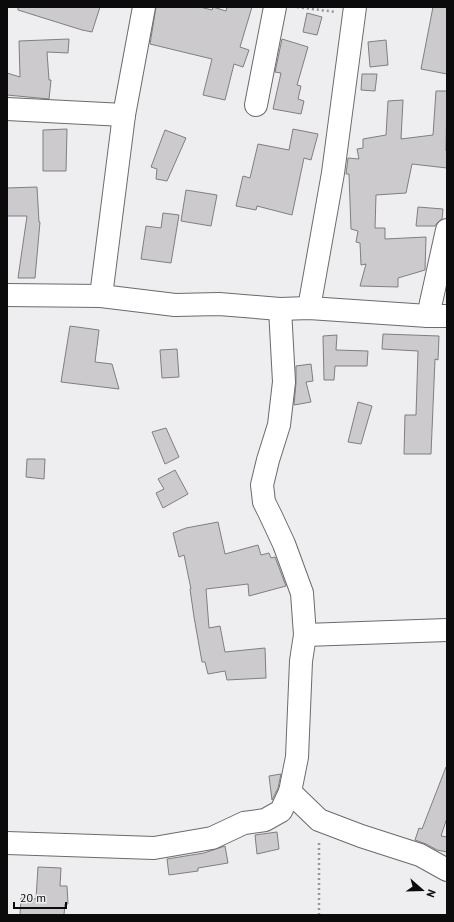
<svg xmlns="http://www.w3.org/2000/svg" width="454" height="922" viewBox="0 0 454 922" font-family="'PT Sans',sans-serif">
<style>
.building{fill:#cccacd;stroke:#7f7e81}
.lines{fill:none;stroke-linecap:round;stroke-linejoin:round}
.minor-casing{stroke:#6b6a6c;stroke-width:24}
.major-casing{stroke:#6b6a6c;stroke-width:24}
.path{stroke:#969598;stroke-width:2.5;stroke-dasharray:2 3;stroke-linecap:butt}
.minor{stroke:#fff;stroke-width:22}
.major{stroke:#fff;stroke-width:22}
</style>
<rect width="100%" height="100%" fill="#eeedf0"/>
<g class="building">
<polygon points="18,7 100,7 92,32 82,30 18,10"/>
<polygon points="156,7 200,7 212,10 213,7 226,11 227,7 252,7 240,47 249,50 243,67 234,64 225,100 203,95 212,59 150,44"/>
<polygon points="433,7 447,7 447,74 421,69"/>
<polygon points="307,13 322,17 317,35 303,32"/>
<polygon points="69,39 68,53 47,52 49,80 51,80 49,99 7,95 7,73 20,77 19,41"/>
<polygon points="282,39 308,47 297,85 301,86 298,99 304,101 301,114 273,109 281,73 275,72"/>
<polygon points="386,40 388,65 370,67 368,42"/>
<polygon points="362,74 377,74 375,91 361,90"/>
<polygon points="436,91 447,91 446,151 447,151 447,168 412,164 406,193 376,195 375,228 385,228 385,239 426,237 425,270 398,278 398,287 360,286 366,264 361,265 360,243 356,242 358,231 351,229 349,174 346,174 348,158 359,159 357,149 363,148 363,139 386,135 388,101 403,100 401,139 433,135"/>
<polygon points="67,129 66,171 43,171 43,130"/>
<polygon points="293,129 318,134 311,160 304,158 292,215 257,206 256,210 236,206 243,176 250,178 258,144 289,150"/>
<polygon points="165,130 186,138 167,181 156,179 157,169 151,167"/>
<polygon points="37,187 39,222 40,222 35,278 18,278 27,216 7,216 7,188"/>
<polygon points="186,190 217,195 211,226 181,221"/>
<polygon points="418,207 443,209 442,219 438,222 435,226 416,226"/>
<polygon points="163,213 179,215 171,263 141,259 146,226 161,228"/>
<polygon points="70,326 99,330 95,362 112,364 119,389 61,382"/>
<polygon points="383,334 439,336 438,360 435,359 431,454 404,454 405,415 416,415 418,351 382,349"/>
<polygon points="337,335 336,350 368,351 367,366 335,366 334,380 324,380 323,336"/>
<polygon points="177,349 179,377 162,378 160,350"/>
<polygon points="311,364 313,381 306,382 311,402 294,405 296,383 296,366"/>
<polygon points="358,402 372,406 361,444 348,442"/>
<polygon points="166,428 179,457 165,464 152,432"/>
<polygon points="27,459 45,459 44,479 26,477"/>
<polygon points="175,470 188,494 163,508 156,493 164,489 158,479"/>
<polygon points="218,522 225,554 258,545 261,555 269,553 271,558 275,557 286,586 249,596 248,584 206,589 209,628 220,626 225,652 265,648 266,678 227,680 225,671 208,674 205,662 202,662 194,617 190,589 191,589 184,555 179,557 173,533 186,528"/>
<polygon points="446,767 447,767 447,818 441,836 447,837 447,852 437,850 426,844 415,840 419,828 422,829"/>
<polygon points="281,774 278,788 272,800 269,776"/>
<polygon points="277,832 279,849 257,854 255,835"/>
<polygon points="225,846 228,863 198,868 198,871 169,875 167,859 204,853"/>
<polygon points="38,867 61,868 60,886 67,886 68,904 65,904 64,915 20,915 21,898 36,899"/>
</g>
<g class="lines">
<g class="minor-casing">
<g id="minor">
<polyline points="256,105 275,7"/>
<polyline points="7,109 124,115"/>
<polyline points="101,296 124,115 144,7"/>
<polyline points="309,308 333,173 355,7"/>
<polyline points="428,316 447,230"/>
<polyline points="305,635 447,630"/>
<polyline points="290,792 319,820 361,836 420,855 447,870"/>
<polyline points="7,843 154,848 212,838 244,823 265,820 281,811 290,792 297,757 301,661 305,635 302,593 284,544 270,514 264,502 262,485 268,460 279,425 284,382 280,309"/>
</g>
</g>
<g class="major-casing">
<polyline id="major" points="7,295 101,296 175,305 219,304 280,309 309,308 428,316 447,316"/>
</g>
<g class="path">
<polyline points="297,7 336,12"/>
<polyline points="319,915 319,840"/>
</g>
<use href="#minor" class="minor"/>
<use href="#major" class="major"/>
</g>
<rect width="454" height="922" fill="none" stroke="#0b0b0c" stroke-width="16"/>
<g transform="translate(422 890) rotate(110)" stroke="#eeedf0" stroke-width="3" paint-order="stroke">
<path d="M0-3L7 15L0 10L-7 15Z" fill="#0b0b0c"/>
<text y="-6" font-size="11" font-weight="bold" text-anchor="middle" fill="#0b0b0c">N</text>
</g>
<path d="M14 902v6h52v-6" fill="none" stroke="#0b0b0c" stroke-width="2"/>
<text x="20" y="902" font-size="12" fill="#0b0b0c" stroke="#eeedf0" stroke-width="3" paint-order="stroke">20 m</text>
</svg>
